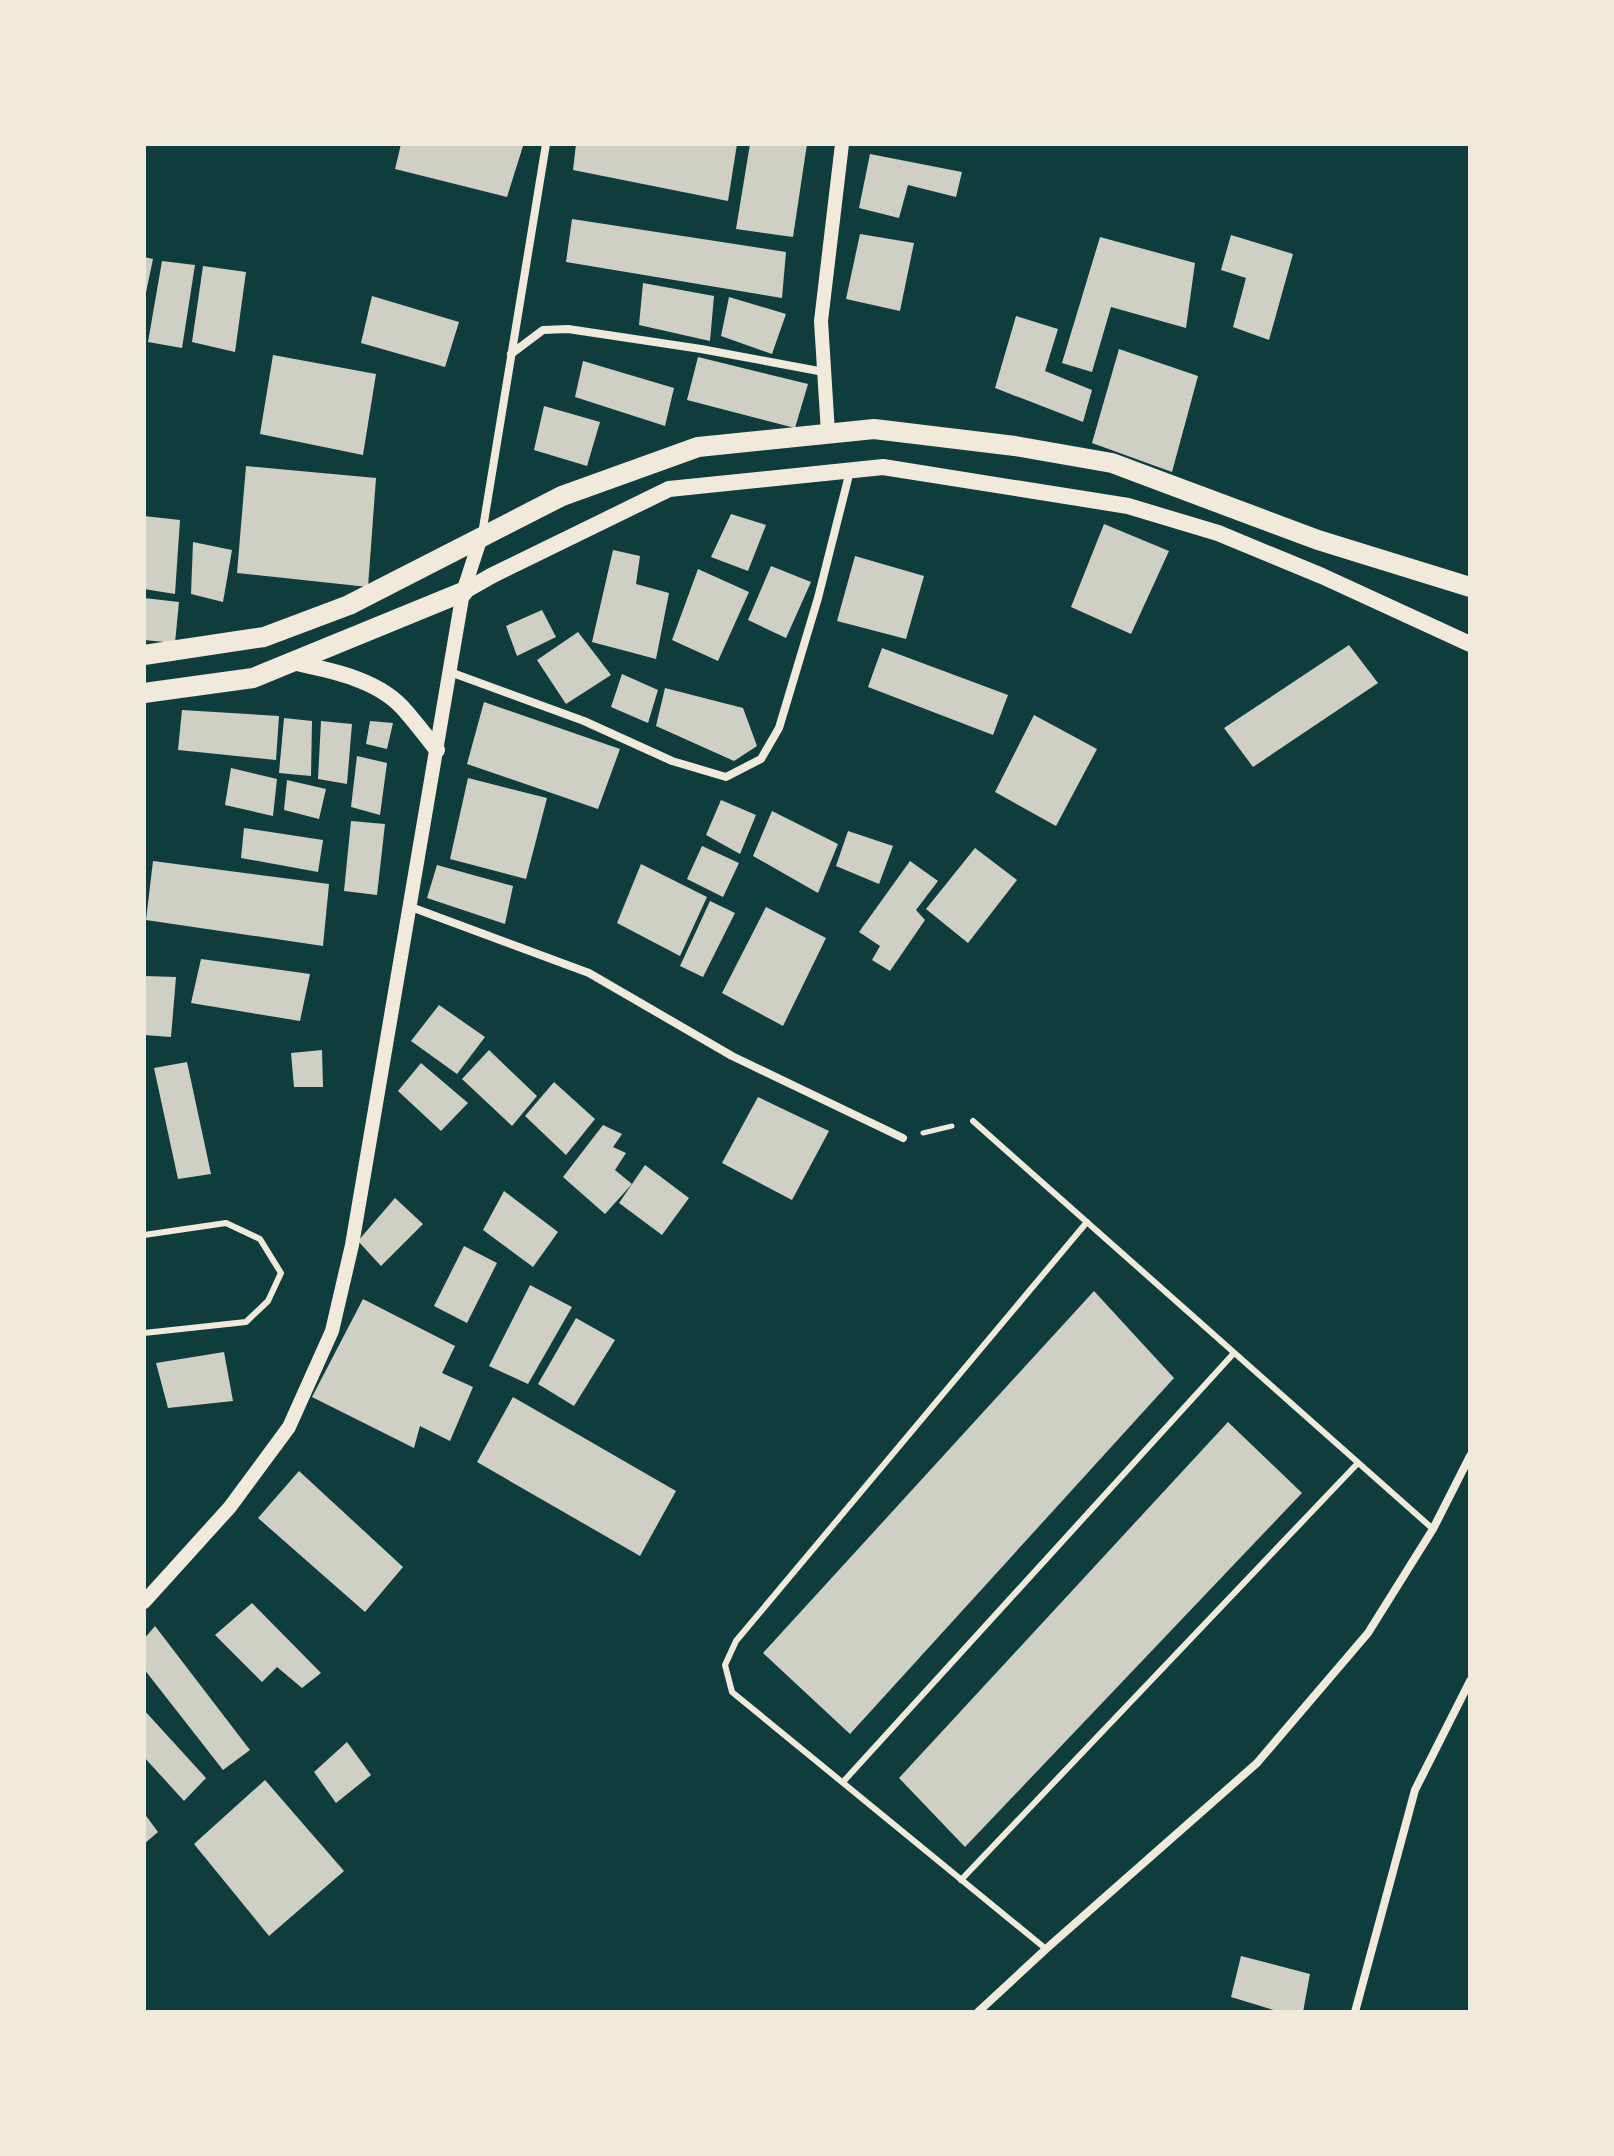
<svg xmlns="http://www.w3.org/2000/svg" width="1614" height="2156" viewBox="0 0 1614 2156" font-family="'Noto Sans',sans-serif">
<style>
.building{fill:#cfcfc3}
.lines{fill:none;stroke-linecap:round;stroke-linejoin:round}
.path{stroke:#f1e9da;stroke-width:5}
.service{stroke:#f1e9da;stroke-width:6}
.minor{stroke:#f1e9da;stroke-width:8}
.tertiary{stroke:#f1e9da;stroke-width:14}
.secondary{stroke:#f1e9da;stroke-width:16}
.primary{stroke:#f1e9da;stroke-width:20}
</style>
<rect width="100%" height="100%" fill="#0f3d3e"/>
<g class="building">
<polygon points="401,144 517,144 523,146 507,197 395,169"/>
<polygon points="576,144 737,144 728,201 573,170"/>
<polygon points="750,144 807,144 793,237 736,229"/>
<polygon points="870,154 962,172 956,197 908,185 899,218 859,208"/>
<polygon points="572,219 786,252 782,298 566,262"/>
<polygon points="860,234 914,243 900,311 846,299"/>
<polygon points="1231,235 1293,254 1269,340 1233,327 1246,278 1221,270"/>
<polygon points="1100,237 1195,263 1186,328 1111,307 1092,372 1062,363"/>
<polygon points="144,257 153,259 145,297 144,297"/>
<polygon points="162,261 195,265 182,348 148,342"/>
<polygon points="203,266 246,272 235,352 192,342"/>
<polygon points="643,283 714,296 710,341 639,325"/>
<polygon points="372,296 459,322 445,367 361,343"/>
<polygon points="729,297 786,314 772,354 721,336"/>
<polygon points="1016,316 1058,329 1045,371 1092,390 1083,422 995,388"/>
<polygon points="1119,349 1198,376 1172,472 1092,443"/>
<polygon points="273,355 376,374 363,455 260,434"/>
<polygon points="698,357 808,384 795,428 687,400"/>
<polygon points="583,361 674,388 665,426 575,397"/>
<polygon points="544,406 600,422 587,466 534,450"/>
<polygon points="246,466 376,478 368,587 237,573"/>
<polygon points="731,514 766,525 748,571 711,557"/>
<polygon points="144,516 180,520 175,594 144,589"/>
<polygon points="1104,524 1169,551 1131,634 1071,607"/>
<polygon points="193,542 232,550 223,602 191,594"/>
<polygon points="613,550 640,556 636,584 669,593 656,659 592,642"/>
<polygon points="855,556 924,576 906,639 837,621"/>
<polygon points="771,566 811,582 786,638 748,620"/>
<polygon points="698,569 749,592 718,661 672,640"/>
<polygon points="144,598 179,602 175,643 144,640"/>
<polygon points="542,610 556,637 517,656 506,626"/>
<polygon points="578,632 611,675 566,704 537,660"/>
<polygon points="1349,645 1378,683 1253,767 1224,728"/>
<polygon points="882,648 1008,695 993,735 868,687"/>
<polygon points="622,674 658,690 648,723 611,707"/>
<polygon points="665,688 743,708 757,746 734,761 656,726"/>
<polygon points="484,702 620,749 598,809 467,764"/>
<polygon points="182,710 279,716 276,760 178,750"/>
<polygon points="1034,715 1097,749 1056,826 995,792"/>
<polygon points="284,718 312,721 311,776 279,773"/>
<polygon points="321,721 352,724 347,784 318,779"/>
<polygon points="370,721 393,723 387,749 366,744"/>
<polygon points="357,756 387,763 380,815 351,807"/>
<polygon points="231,768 277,779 273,816 225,805"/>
<polygon points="468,778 547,798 526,879 450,859"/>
<polygon points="287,780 326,789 319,819 284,810"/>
<polygon points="721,800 756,815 740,854 706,835"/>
<polygon points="772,811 838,844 818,893 753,856"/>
<polygon points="351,821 385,824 377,895 344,891"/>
<polygon points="244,828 323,840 318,872 241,858"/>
<polygon points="848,831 893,846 879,884 836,866"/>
<polygon points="702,846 739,863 723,897 687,879"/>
<polygon points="975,848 1017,880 968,943 926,909"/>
<polygon points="153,861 329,884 323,946 146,920"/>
<polygon points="910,861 938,881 916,910 925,920 890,971 872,960 880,946 859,932"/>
<polygon points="641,864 707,897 680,956 617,923"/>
<polygon points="437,865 513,886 505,924 427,898"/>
<polygon points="710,901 735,913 703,977 680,966"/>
<polygon points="766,907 826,938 783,1026 722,993"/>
<polygon points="201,959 310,974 300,1021 191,1003"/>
<polygon points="144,976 176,977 171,1037 144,1035"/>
<polygon points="439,1005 485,1037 457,1074 411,1041"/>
<polygon points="322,1050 323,1087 294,1087 291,1053"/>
<polygon points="489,1050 537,1096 512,1126 462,1079"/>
<polygon points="187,1062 211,1174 178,1179 154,1068"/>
<polygon points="421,1063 468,1103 441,1131 398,1091"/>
<polygon points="554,1082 595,1119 566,1155 525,1116"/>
<polygon points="758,1097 829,1131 792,1200 722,1163"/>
<polygon points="603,1125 622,1134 613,1147 626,1153 615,1170 632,1184 605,1214 563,1177"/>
<polygon points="645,1165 689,1198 662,1235 619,1203"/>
<polygon points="504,1191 558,1232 533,1267 483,1230"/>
<polygon points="395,1198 423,1224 381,1266 358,1241"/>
<polygon points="464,1246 497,1263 467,1323 434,1306"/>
<polygon points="530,1285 572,1307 528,1384 489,1366"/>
<polygon points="1094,1291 1174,1378 850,1734 763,1653"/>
<polygon points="363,1299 455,1346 442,1373 473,1387 450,1441 420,1426 414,1448 312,1397"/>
<polygon points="576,1318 615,1340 574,1406 538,1384"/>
<polygon points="224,1352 233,1401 168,1408 156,1363"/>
<polygon points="513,1397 676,1491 640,1556 477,1462"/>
<polygon points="1228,1422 1302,1493 965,1847 899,1778"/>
<polygon points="299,1471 403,1567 365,1612 258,1518"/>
<polygon points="252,1603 321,1673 302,1688 277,1667 262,1682 215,1635"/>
<polygon points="155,1626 250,1750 223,1770 144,1669 144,1639"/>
<polygon points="144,1710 206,1778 184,1801 144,1757"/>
<polygon points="347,1742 371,1775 336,1803 314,1772"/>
<polygon points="265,1780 344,1871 269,1936 194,1844"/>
<polygon points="144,1813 158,1832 144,1844"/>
<polygon points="1241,1956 1310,1974 1303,2012 1280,2012 1231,1997"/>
</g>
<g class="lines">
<polyline class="path" points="923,1133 952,1126"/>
<g class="service">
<polyline points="973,1121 1433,1529"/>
<polyline points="144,1235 226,1223 260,1239 281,1273 268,1301 246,1322 144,1333"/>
<polyline points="843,1782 1234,1353"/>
<polyline points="961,1880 1358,1463"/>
<polyline points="1046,1949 732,1692 725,1665 736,1641 1087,1222"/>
</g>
<g class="minor">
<polyline points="511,354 543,330 568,329 701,349 824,372"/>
<polyline points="482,534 546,144"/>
<polyline points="450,672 584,721 672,761 726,777 761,759 779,728 818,598 850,471"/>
<polyline points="411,907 589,973 732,1056 903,1138"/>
<polyline points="978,2012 1046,1949 1257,1763 1368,1633 1433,1529 1470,1456"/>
<polyline points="1355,2012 1415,1790 1470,1681"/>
</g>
<g class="tertiary">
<polyline points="828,433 821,321 842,144"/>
<polyline points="144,1602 230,1507 289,1427 332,1331 352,1245 463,592 481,537"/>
</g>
<g class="secondary">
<polyline points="463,592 491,576 669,489 883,467 1128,506 1218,533 1322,576 1470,644"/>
<path d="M292,662C328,670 374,678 401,706C414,720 425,735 437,750"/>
</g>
<g class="primary">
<polyline points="144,655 264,637 349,605 562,496 698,447 874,429 1015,446 1112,463 1318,540 1470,587"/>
<polyline points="144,693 253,678 463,592"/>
</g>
</g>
<rect width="1614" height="2156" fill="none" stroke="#f1e9da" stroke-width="292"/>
</svg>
